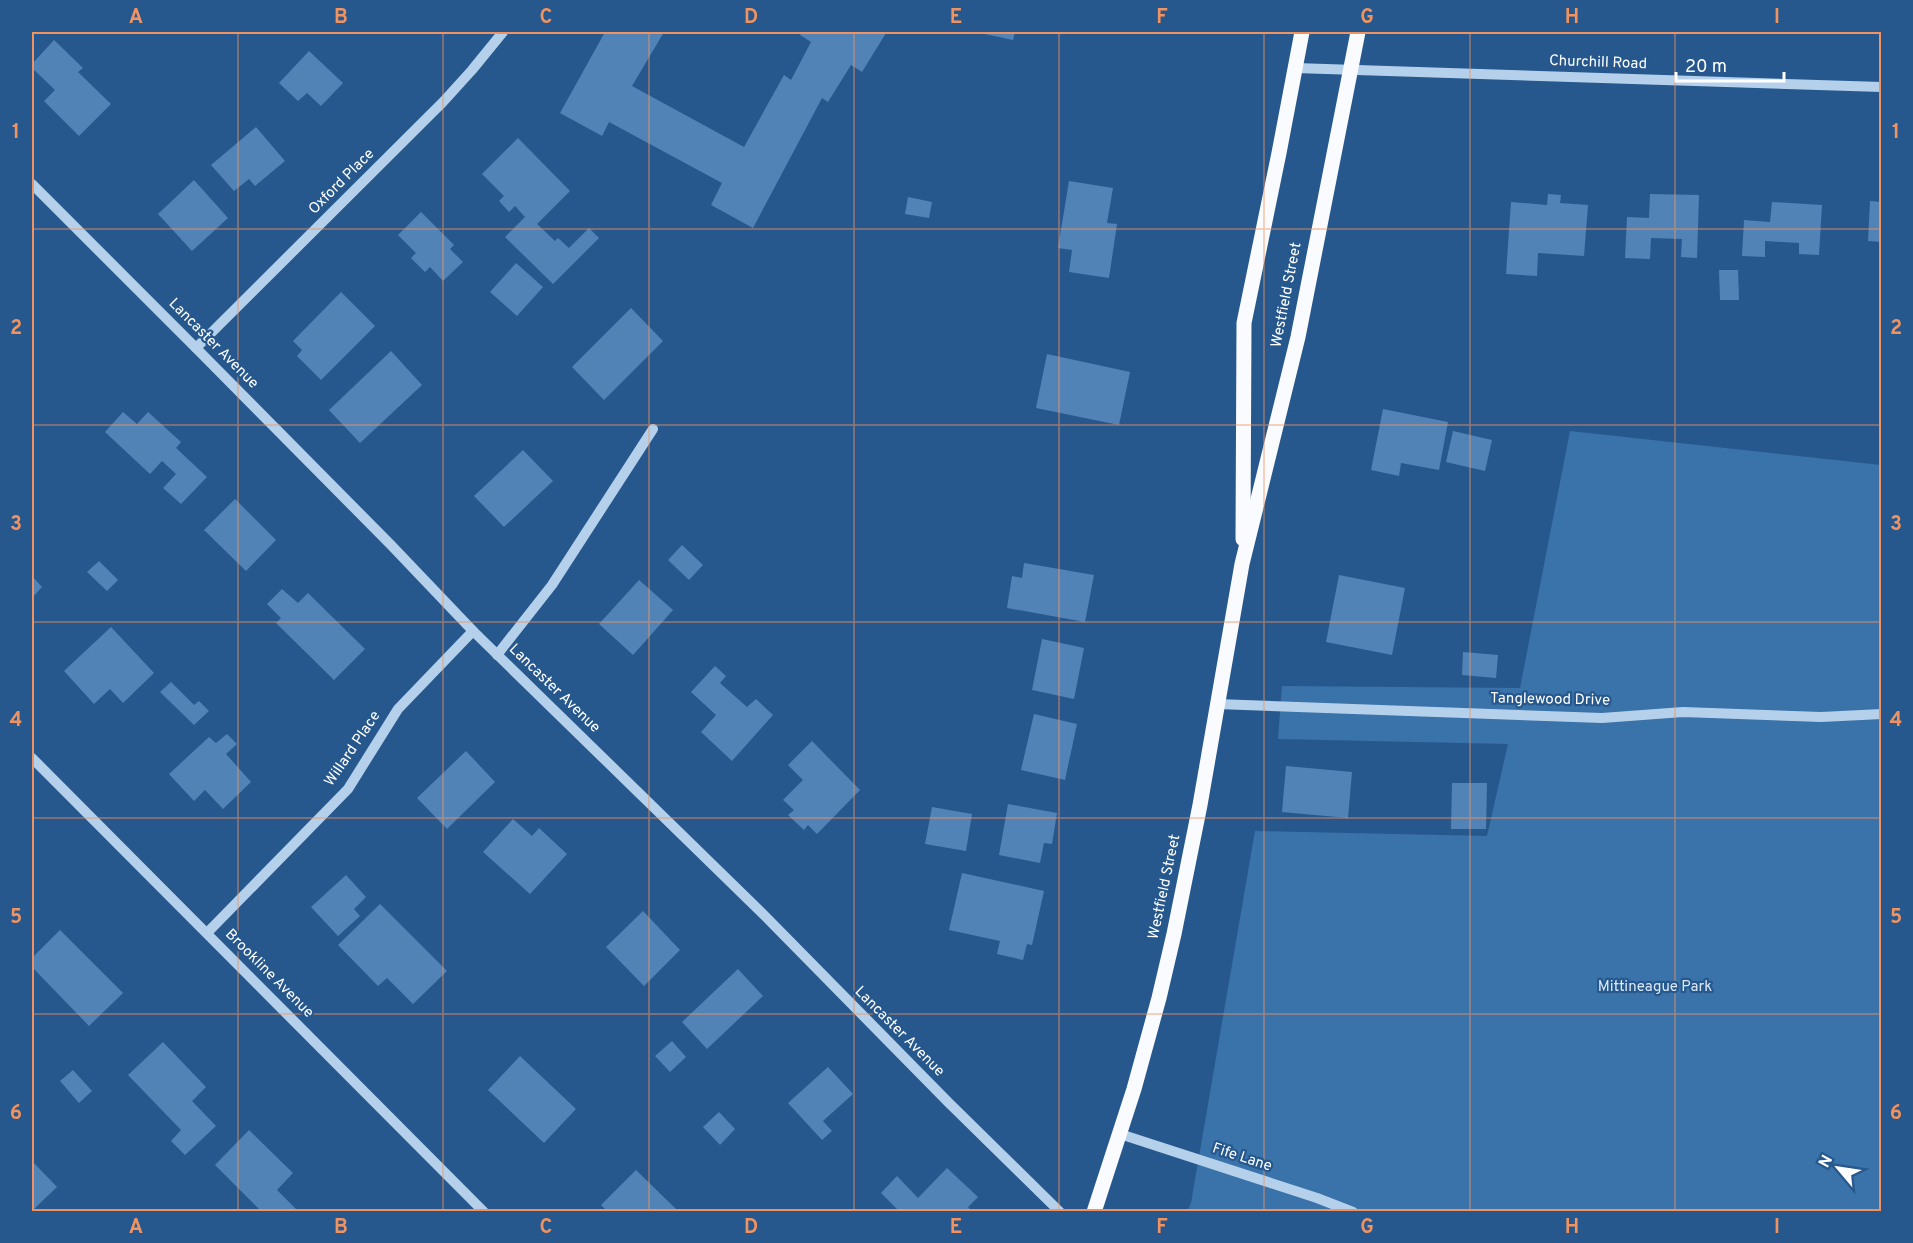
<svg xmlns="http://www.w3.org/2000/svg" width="1913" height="1243" viewBox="0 0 1913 1243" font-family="Overpass,sans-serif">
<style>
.green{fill:#3a72aa}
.building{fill:#5283b6}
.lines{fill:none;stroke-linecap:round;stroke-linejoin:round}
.minor{stroke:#b5d0eb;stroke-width:10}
.major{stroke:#f9fbff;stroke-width:15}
.grid{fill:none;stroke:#f09361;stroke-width:1.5;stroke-opacity:0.55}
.labels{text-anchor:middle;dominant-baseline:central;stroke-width:4.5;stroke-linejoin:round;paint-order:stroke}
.street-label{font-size:15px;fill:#fff;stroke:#26588d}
.park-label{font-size:15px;fill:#d9e9f8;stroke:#26588d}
.neatline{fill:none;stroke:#f09361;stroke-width:2}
.grid-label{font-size:20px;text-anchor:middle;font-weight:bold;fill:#f09361}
</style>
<rect width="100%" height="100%" fill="#26588d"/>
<polygon class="green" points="1570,431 1881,465 1881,1211 1187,1212 1191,1203 1255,831 1487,836 1508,744 1278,739 1282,686 1520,688"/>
<g class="building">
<polygon points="605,32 664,32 632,86 744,147 784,75 791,80 811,42 800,35 802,32 886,33 862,72 851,65 828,102 822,98 753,228 711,205 722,183 609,122 602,136 560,113"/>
<polygon points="986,32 1015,32 1013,40 985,34"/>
<polygon points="54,40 83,68 78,72 111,104 79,136 44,101 55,90 32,68 32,64"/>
<polygon points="309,51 343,83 321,106 307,93 298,101 279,83"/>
<polygon points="256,127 285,161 255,186 249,179 234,191 211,165"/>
<polygon points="518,138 570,191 537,224 555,241 558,238 569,248 589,228 599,238 553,284 505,237 525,217 515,206 509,212 499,201 504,196 482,174"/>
<polygon points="194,180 228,218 192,251 158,214"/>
<polygon points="1069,181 1113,188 1107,223 1117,224 1109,278 1069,272 1072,250 1058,248"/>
<polygon points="1548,194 1561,195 1560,203 1588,205 1584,256 1538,253 1537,276 1506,274 1511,202 1547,205"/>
<polygon points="1650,194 1699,195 1697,258 1681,257 1682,239 1651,238 1650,259 1625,258 1627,217 1649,218"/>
<polygon points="908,197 932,202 929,218 905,214"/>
<polygon points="1870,201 1882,202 1882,242 1868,241"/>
<polygon points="1772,202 1822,205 1819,255 1799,254 1799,243 1765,241 1765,257 1742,256 1744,220 1770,222"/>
<polygon points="421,212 454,245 450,249 463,262 443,281 430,267 425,272 411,258 416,253 398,235"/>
<polygon points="516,263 543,287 517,316 490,292"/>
<polygon points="1719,270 1738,270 1739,300 1720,300"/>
<polygon points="341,292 375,326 321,380 297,356 302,350 293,341"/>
<polygon points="631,308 663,341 604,400 572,367"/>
<polygon points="391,351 422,385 360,443 329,410"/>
<polygon points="1047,354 1130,372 1119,425 1036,408"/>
<polygon points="1383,409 1448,422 1439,470 1401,463 1399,476 1371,470"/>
<polygon points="123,412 137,424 148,412 181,442 176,448 207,477 181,504 163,488 176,474 162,461 150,474 105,432"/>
<polygon points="1453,431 1492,440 1485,471 1446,462"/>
<polygon points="523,450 553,481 504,527 474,496"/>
<polygon points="235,499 276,540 246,571 204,530"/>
<polygon points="682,545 703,565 689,580 668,560"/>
<polygon points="99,561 118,580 107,591 87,572"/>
<polygon points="1024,563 1094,575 1085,622 1007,608 1012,576 1022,578"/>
<polygon points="1339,575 1405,588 1392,655 1326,642"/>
<polygon points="32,576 42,587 32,598"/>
<polygon points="639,580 673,610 633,655 599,624"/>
<polygon points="282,589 298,603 308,593 365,649 334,680 276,623 281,618 267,604"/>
<polygon points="111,627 154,673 123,703 110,689 94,704 64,671"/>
<polygon points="1042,639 1084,648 1074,699 1032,690"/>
<polygon points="1463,652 1498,655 1496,678 1462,675"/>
<polygon points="715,666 726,676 720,683 747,707 756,699 773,715 732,761 701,732 716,715 691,692"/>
<polygon points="171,682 194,705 199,701 209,711 194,725 160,692"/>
<polygon points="1034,714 1077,724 1065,780 1021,770"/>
<polygon points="227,734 237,744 226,754 251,782 223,809 205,790 194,801 169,774 209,737 216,743"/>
<polygon points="812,741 860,790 817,834 808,825 804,830 788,815 794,810 783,800 803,780 788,765"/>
<polygon points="466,751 495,782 447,829 417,798"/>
<polygon points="1286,766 1352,772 1348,818 1282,812"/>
<polygon points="1452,783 1487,783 1486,829 1451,829"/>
<polygon points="1008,804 1057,813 1052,844 1044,843 1040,863 999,855"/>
<polygon points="932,807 972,814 966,851 925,844"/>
<polygon points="513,819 532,836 539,828 567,854 530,894 483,852"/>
<polygon points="962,873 1044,891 1032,945 1027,944 1023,960 997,954 1000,941 949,930"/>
<polygon points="346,875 366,897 354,909 360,916 338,936 311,907"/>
<polygon points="380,904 447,971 413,1004 387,978 378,986 338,945"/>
<polygon points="643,911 680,950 644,986 606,947"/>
<polygon points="60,930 123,993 89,1026 32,967 32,958"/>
<polygon points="738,969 763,996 707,1049 682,1022"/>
<polygon points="672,1041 686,1057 670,1072 655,1056"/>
<polygon points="163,1042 206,1087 192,1101 216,1126 185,1155 171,1141 181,1130 128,1075"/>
<polygon points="520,1056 576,1109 544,1143 488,1090"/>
<polygon points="828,1067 853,1094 823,1121 832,1131 822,1140 788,1103"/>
<polygon points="73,1070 92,1091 79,1103 60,1081"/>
<polygon points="719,1112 735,1129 720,1145 703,1127"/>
<polygon points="249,1130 293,1173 277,1190 299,1212 262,1212 215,1165"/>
<polygon points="32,1161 57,1187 32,1211"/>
<polygon points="947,1168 978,1197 968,1207 972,1212 900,1212 881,1193 897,1176 918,1198"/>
<polygon points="636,1170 676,1209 674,1212 608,1212 601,1205"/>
</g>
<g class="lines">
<g class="minor">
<polyline points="1295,68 1882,87"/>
<polyline points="32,184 196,348 391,545 473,631 765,916 949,1103 1060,1212"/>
<polyline points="196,348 443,102 472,70 503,32"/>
<polyline points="497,655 552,585 653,429"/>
<polyline points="1217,704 1602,718 1683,712 1821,717 1882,714"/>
<polyline points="32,758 484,1212"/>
<polyline points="207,933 348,789 398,709 473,631"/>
<polyline points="1120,1134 1317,1198 1353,1212"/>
</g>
<g class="major">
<polyline points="1243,539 1244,323 1279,153 1302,32"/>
<polyline points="1094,1212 1134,1089 1159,998 1174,934 1200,805 1242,564 1298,337 1358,32"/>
</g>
</g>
<path class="grid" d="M238,32V1212M443,32V1212M649,32V1212M854,32V1212M1059,32V1212M1264,32V1212M1470,32V1212M1675,32V1212M32,229H1882M32,425H1882M32,622H1882M32,818H1882M32,1014H1882"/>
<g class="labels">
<g class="street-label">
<text transform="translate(1598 63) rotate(2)">Churchill Road</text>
<text transform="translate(342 182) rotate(-45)">Oxford Place</text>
<text transform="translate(1287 295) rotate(-79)">Westfield Street</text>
<text transform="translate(213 344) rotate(45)">Lancaster Avenue</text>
<text transform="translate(554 689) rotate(44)">Lancaster Avenue</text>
<text transform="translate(1550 700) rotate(1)">Tanglewood Drive</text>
<text transform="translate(353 749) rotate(-56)">Willard Place</text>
<text transform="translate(1165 887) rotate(-78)">Westfield Street</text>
<text transform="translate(269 974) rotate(45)">Brookline Avenue</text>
<text transform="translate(899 1032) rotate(45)">Lancaster Avenue</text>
<text transform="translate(1242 1158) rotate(18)">Fife Lane</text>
</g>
<g class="park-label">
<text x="1655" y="987">Mittineague Park</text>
</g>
</g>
<rect width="1913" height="1243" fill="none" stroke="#26588d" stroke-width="66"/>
<g transform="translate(1838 1168) rotate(299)" stroke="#26588d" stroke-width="4.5" paint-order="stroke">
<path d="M0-4.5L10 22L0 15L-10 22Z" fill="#ffffff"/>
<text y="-9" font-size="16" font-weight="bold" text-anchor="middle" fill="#ffffff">N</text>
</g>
<path d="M1676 72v9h108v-9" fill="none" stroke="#ffffff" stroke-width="3"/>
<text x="1685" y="72" font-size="18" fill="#ffffff" stroke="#26588d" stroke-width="4.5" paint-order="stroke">20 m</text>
<rect x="33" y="33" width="1847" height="1177" class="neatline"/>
<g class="grid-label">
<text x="136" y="23">A</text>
<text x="341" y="23">B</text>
<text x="546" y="23">C</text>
<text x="751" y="23">D</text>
<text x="956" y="23">E</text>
<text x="1162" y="23">F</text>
<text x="1367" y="23">G</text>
<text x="1572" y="23">H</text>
<text x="1777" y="23">I</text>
<text x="16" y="138">1</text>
<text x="1896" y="138">1</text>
<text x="16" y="334">2</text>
<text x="1896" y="334">2</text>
<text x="16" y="530">3</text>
<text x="1896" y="530">3</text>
<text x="16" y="726">4</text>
<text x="1896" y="726">4</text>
<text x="16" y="923">5</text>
<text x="1896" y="923">5</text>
<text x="16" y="1119">6</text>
<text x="1896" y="1119">6</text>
<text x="136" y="1233">A</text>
<text x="341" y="1233">B</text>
<text x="546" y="1233">C</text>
<text x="751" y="1233">D</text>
<text x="956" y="1233">E</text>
<text x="1162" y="1233">F</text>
<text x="1367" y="1233">G</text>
<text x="1572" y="1233">H</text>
<text x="1777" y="1233">I</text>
</g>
</svg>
